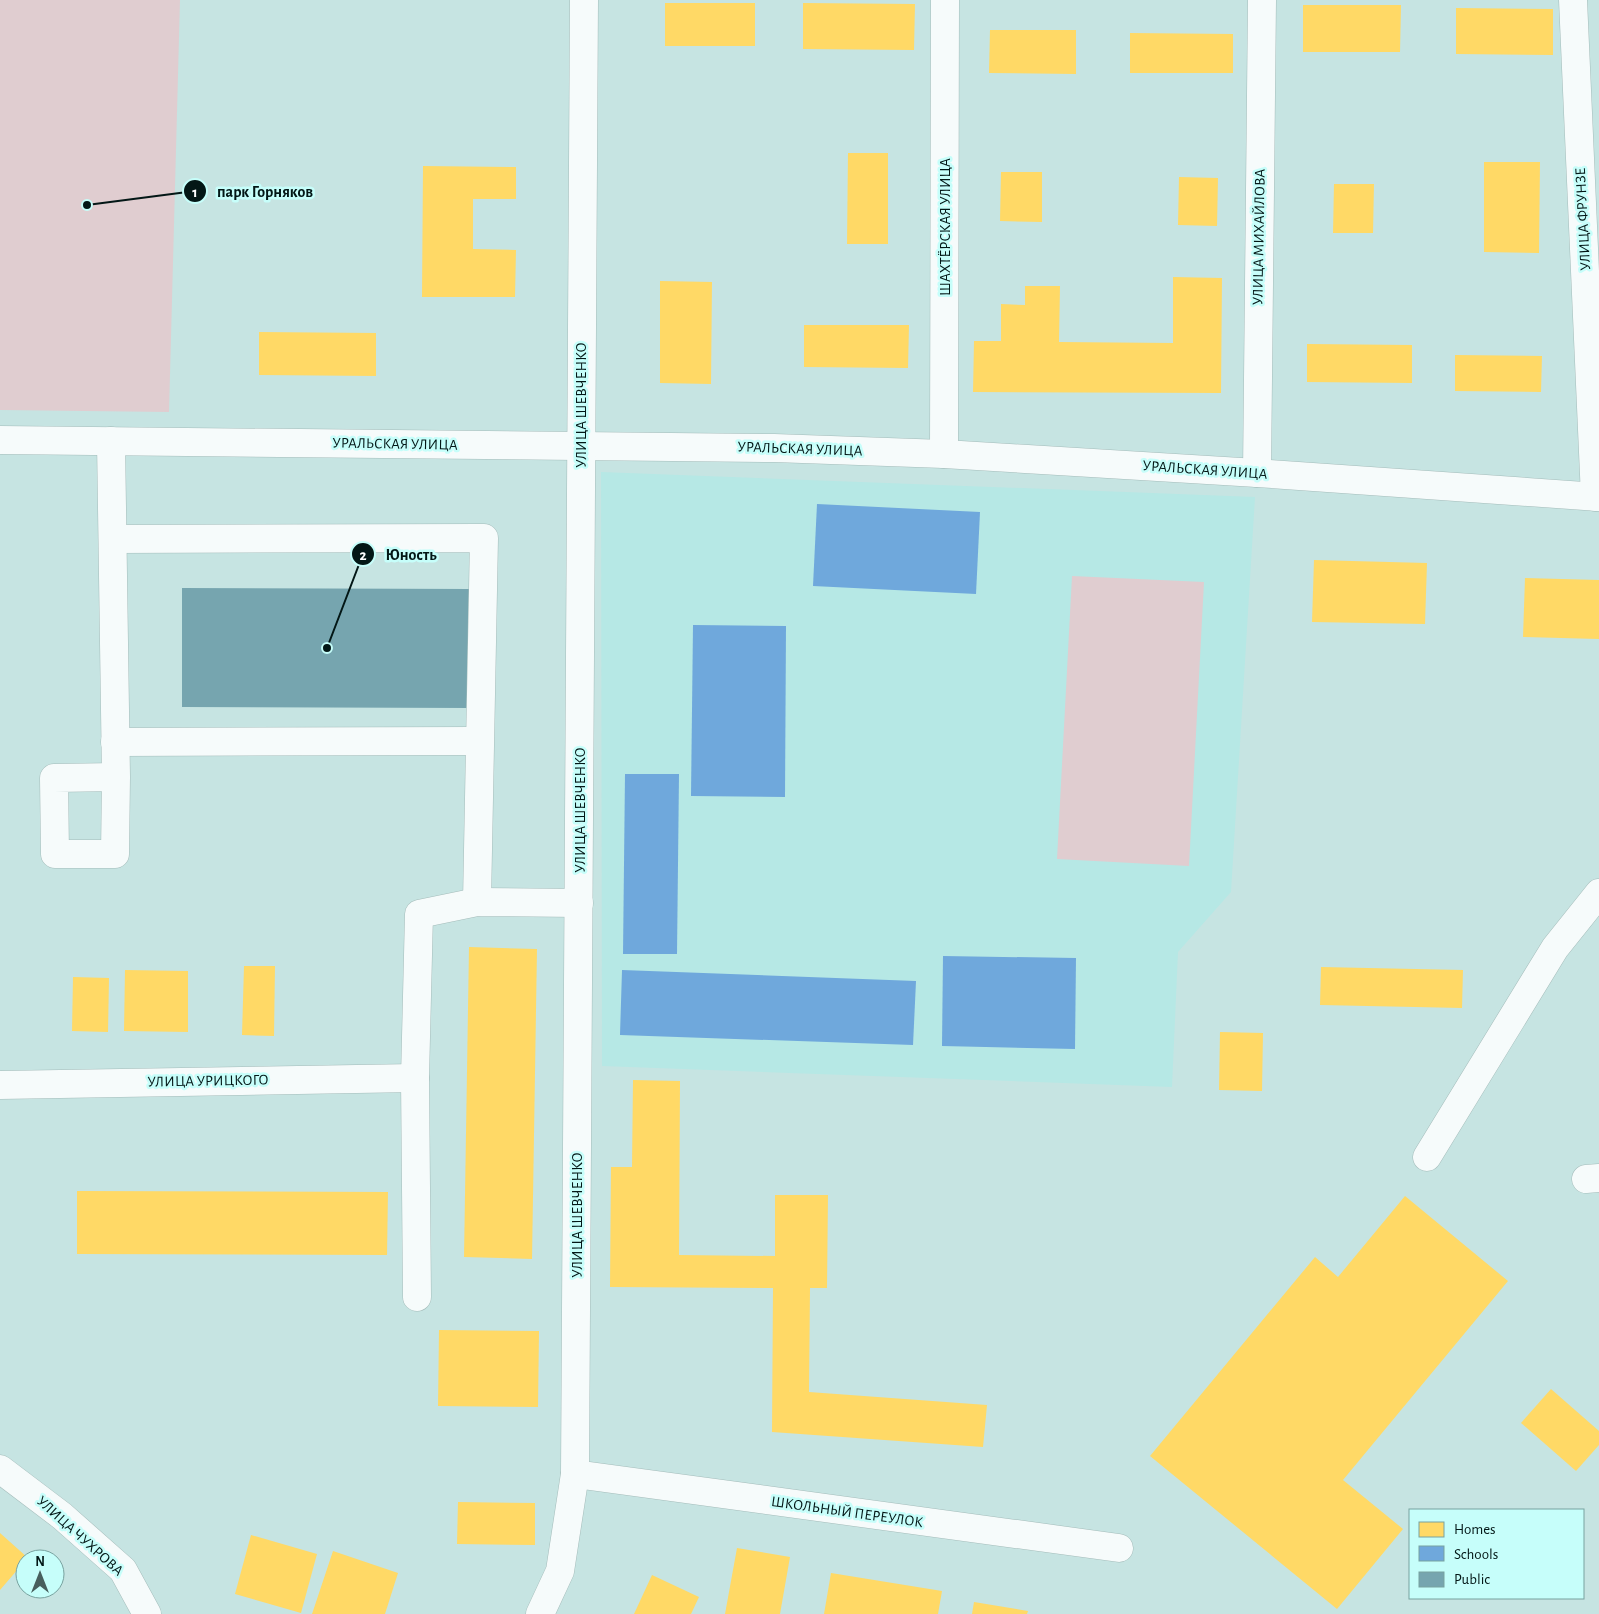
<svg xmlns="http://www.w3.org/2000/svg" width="1599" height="1614" viewBox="0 0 1599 1614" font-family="'Alegreya Sans',sans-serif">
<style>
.built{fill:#b6e8e5}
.green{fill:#e0cdd0}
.homes{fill:#ffd966}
.schools{fill:#6fa8dc}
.public{fill:#76a5af}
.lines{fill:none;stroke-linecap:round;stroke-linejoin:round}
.minor-casing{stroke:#a4bcba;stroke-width:29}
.minor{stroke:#f6fbfb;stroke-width:28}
.labels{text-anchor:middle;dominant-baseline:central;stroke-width:5;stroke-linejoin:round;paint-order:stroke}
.street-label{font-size:15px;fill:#031716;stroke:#c6fefa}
.leader{fill:none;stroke:#031716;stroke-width:2}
.callout-dot{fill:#031716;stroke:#c6fefa;stroke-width:2}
.mark-label{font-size:15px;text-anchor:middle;font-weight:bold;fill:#fff}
.callout-label{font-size:16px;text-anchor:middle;font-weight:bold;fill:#031716;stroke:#c6fefa;stroke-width:5;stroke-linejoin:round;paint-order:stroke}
</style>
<rect width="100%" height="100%" fill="#c6e4e2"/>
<polygon class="built" points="601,472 1255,497 1231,892 1178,952 1172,1087 602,1066"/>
<g class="green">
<polygon points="0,0 180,0 169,412 0,410"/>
<polygon points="1072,576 1204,582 1189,866 1057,859"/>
</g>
<g class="homes">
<rect x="665" y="3" width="90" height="43"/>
<polygon points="803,3 915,4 914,50 803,49"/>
<polygon points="1303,5 1401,5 1400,52 1303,52"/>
<polygon points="1456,8 1553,9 1553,55 1456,54"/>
<polygon points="990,30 1076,30 1076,74 989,73"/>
<polygon points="1130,33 1233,34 1233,73 1130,73"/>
<polygon points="848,153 888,153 888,244 847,244"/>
<polygon points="1484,162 1540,162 1539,253 1484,252"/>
<polygon points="423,166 516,167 516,199 473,199 473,249 516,250 515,297 422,297"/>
<polygon points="1001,172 1042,172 1042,222 1000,221"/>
<polygon points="1179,177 1218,178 1217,226 1178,225"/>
<polygon points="1334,184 1374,184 1373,233 1333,233"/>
<polygon points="1173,277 1222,278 1221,393 973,392 974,341 1001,341 1001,304 1025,305 1025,286 1060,286 1059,342 1173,343"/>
<polygon points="660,281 712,282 711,384 660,383"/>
<polygon points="804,325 909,325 908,368 804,367"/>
<polygon points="259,332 376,333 376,376 259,375"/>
<polygon points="1307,344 1412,345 1412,383 1307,382"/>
<polygon points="1455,355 1542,356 1541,392 1455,391"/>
<polygon points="1314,560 1427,563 1425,624 1312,622"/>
<polygon points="1525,578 1599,580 1599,639 1523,637"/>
<polygon points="469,947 537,949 532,1259 464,1257"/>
<polygon points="244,966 275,966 274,1036 242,1035"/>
<polygon points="1321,967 1463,970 1462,1008 1320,1005"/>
<polygon points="125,970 188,971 188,1032 124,1031"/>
<polygon points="73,977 109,978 108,1032 72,1031"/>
<polygon points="1220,1032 1263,1033 1262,1091 1219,1090"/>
<polygon points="633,1080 680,1081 679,1255 775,1256 775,1195 828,1195 827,1288 810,1288 809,1392 987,1405 983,1447 772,1432 773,1288 610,1287 611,1167 632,1167"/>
<polygon points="77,1191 388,1192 387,1255 77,1254"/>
<polygon points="1405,1196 1508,1281 1343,1480 1403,1529 1337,1609 1150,1456 1315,1257 1338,1277"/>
<polygon points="439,1330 539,1331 538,1407 438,1406"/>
<polygon points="1551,1389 1599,1431 1599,1445 1576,1471 1521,1423"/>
<polygon points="458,1502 535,1503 535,1545 457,1544"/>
<polygon points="0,1533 28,1558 25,1559 25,1561 0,1590"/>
<polygon points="251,1535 317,1554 301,1613 235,1594"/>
<polygon points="737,1548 790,1557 780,1614 725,1614"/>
<polygon points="333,1551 398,1573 385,1614 312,1614"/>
<polygon points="831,1573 942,1591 938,1614 824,1614"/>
<polygon points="652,1575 699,1597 691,1614 634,1614"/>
<polygon points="974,1602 1028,1611 1027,1614 972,1614"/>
</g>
<g class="schools">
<polygon points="817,504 980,512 976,594 813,586"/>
<polygon points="693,625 786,626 785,797 691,796"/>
<polygon points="625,774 679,774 677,954 623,954"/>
<polygon points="943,956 1076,958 1075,1049 942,1046"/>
<polygon points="622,970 916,981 913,1045 620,1035"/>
</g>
<polygon class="public" points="182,588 471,589 471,708 182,707"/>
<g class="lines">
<g class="minor-casing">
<g id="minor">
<polyline points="1573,0 1595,497"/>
<polyline points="0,440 774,448 944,454 1257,473 1599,497"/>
<polyline points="111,441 116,777 115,854 55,854 54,778 116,777"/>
<polyline points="944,454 945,0"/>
<polyline points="1257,473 1262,0"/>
<polyline points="113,539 484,538 477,902"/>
<polyline points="115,742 479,741"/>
<polyline points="0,1085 415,1078"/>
<polyline points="1427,1157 1555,948 1599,893"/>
<polyline points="1586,1179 1599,1178"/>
<polyline points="417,1297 415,1078 419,914 477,902 579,903"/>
<polyline points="0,1469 62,1516 123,1570 147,1614"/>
<polyline points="575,1474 1119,1548"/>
<path d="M540,1614L560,1571L575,1474C579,983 580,491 584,0"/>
</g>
</g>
<use href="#minor" class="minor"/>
</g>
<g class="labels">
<g class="street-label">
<text transform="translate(1583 219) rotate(-93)">УЛИЦА ФРУНЗЕ</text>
<text transform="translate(945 227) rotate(-90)">ШАХТЁРСКАЯ УЛИЦА</text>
<text transform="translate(1259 237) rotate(-89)">УЛИЦА МИХАЙЛОВА</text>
<text transform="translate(581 405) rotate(-90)">УЛИЦА ШЕВЧЕНКО</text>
<text transform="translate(395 444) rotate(1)">УРАЛЬСКАЯ УЛИЦА</text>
<text transform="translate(800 449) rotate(2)">УРАЛЬСКАЯ УЛИЦА</text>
<text transform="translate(1205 470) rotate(4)">УРАЛЬСКАЯ УЛИЦА</text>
<text transform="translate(580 810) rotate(-90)">УЛИЦА ШЕВЧЕНКО</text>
<text transform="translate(208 1081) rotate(-1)">УЛИЦА УРИЦКОГО</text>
<text transform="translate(577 1215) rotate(-90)">УЛИЦА ШЕВЧЕНКО</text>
<text transform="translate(847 1512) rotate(8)">ШКОЛЬНЫЙ ПЕРЕУЛОК</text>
<text transform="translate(80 1536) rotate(42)">УЛИЦА ЧУХРОВА</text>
</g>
</g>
<path class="leader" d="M87 205L195 191M327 648L363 554"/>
<g class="callout-dot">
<circle cx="87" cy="205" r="5"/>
<circle cx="327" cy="648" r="5"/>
<circle cx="195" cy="191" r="12"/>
<circle cx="363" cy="554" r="12"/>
</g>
<g class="mark-label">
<text x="195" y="197">1</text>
<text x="363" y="560">2</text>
</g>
<g class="callout-label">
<text x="265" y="197">парк Горняков</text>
<text x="411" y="560">Юность</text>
</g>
<rect x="1409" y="1509" width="175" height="90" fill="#c6fefa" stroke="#78a29f"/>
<rect x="1419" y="1522" width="25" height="15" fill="#ffd966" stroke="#78a29f"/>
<text x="1454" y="1534" font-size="15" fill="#031716">Homes</text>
<rect x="1419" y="1546" width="25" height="15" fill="#6fa8dc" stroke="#78a29f"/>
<text x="1454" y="1559" font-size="15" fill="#031716">Schools</text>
<rect x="1419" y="1572" width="25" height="15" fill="#76a5af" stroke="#78a29f"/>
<text x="1454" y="1584" font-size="15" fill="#031716">Public</text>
<g transform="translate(40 1574)"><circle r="24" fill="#c6fefa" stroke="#78a29f"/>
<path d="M0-4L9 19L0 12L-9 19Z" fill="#475f5d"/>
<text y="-8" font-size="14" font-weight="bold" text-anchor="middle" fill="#031716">N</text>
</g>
</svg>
